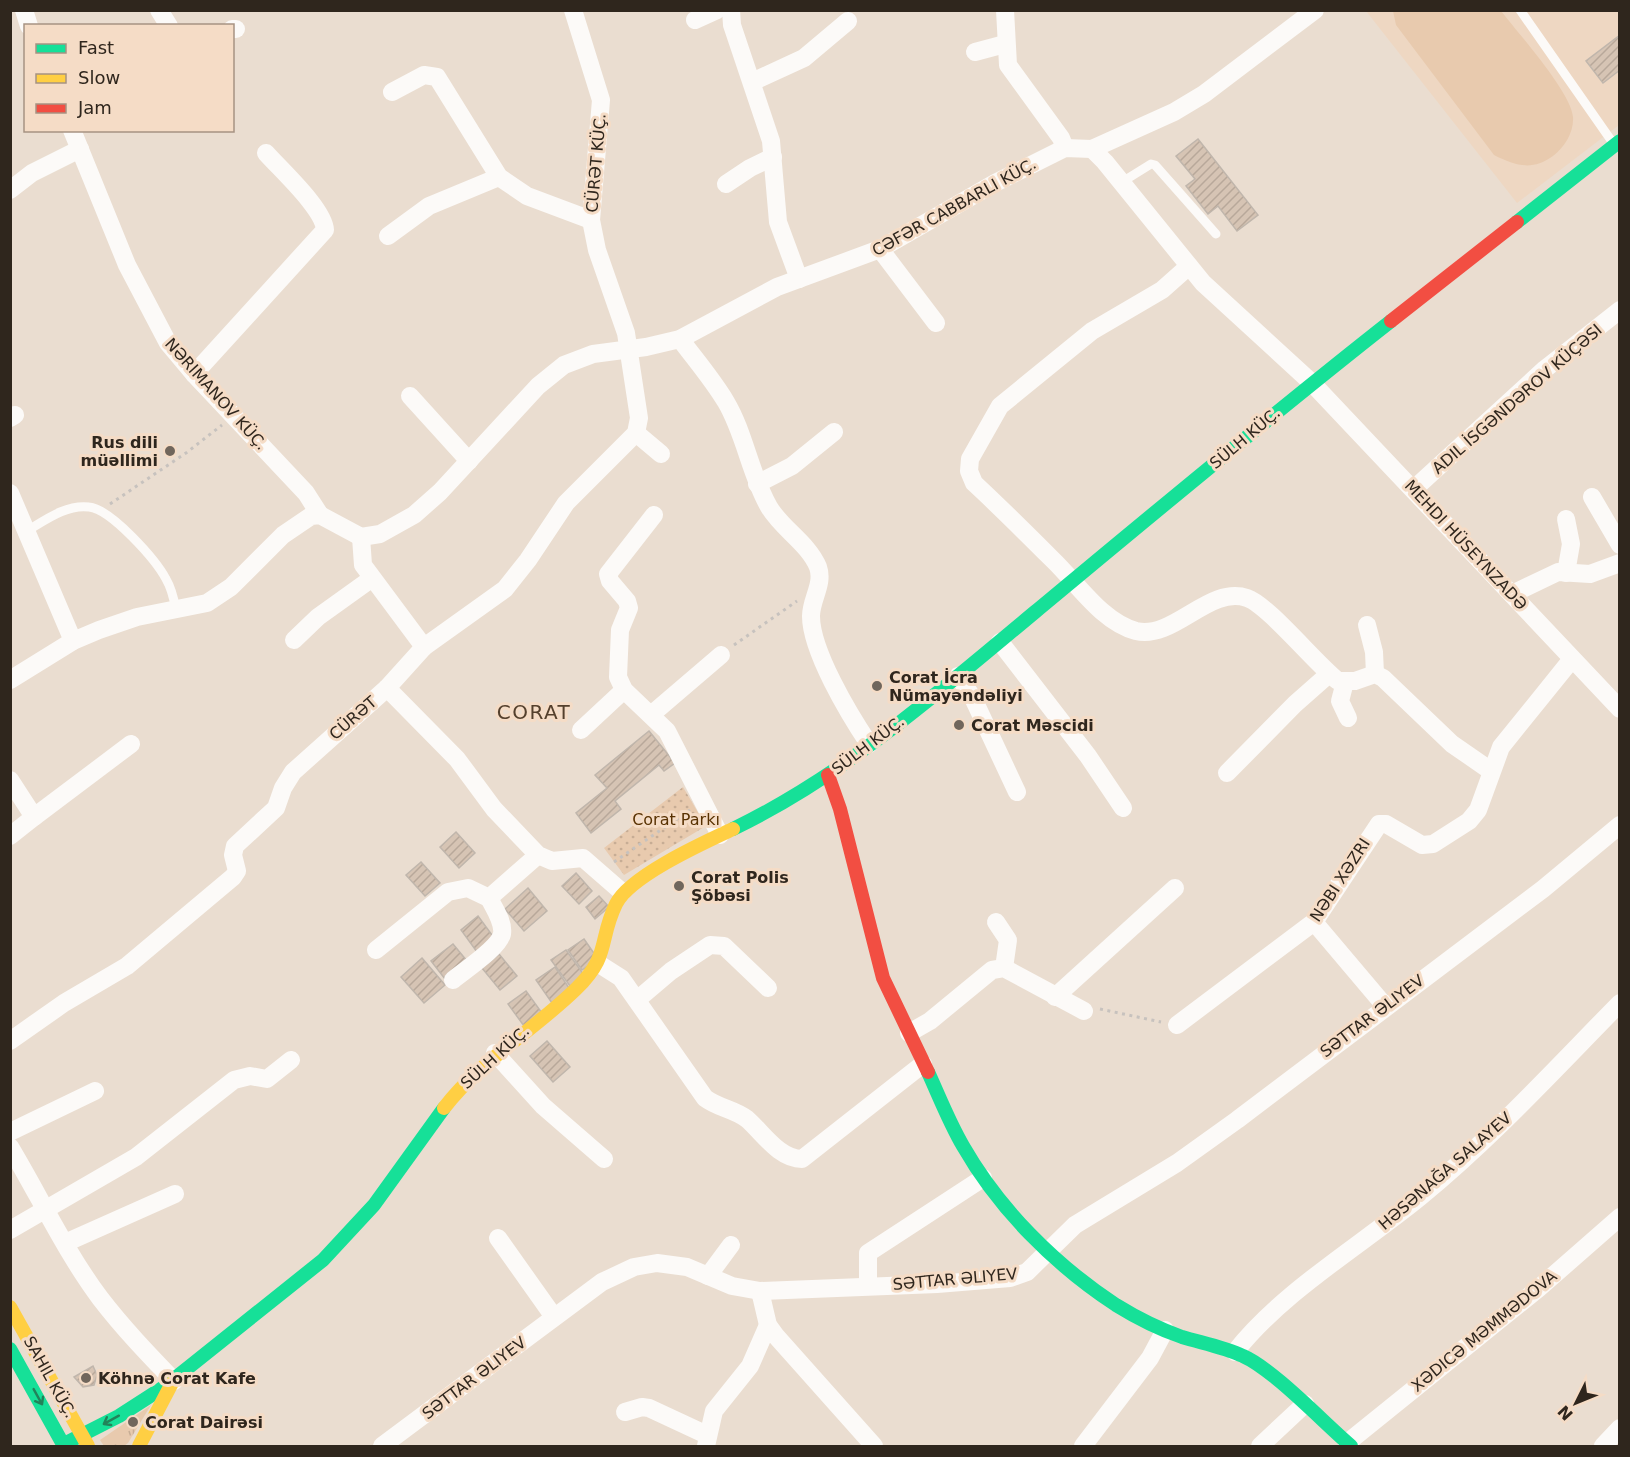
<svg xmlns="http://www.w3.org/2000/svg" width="1630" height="1457" viewBox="0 0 1630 1457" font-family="'DejaVu Sans',sans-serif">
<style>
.built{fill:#eed7c2}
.grass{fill:url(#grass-tufts)}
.park{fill:url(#park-dots)}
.pitch{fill:#e8caae}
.building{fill:url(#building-hatch);stroke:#c0b6ac;stroke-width:1.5}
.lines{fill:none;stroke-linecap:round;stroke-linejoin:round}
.path{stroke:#c7c2be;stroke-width:3;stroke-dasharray:3 4.5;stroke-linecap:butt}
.lane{stroke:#fcfaf8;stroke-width:9}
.street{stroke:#fcfaf8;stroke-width:18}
.fast{stroke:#16e098;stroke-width:14}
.slow{stroke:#ffcf43;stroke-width:14}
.jam{stroke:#f24e42;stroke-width:14}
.oneway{stroke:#22835a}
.poi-dot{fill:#70665c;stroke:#f5dcc6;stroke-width:2}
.labels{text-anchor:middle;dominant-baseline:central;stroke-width:6;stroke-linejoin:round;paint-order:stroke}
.street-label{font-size:16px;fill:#2f261d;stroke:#f5dcc6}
.poi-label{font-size:16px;font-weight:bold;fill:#2f261d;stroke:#f5dcc6;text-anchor:start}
.park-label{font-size:16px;fill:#593203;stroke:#f5dcc6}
.quarter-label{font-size:20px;letter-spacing:1.5px;fill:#54402d;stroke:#f5dcc6}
</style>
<defs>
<pattern id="grass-tufts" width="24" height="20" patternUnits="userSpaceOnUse" patternTransform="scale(1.5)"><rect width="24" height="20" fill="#e8caae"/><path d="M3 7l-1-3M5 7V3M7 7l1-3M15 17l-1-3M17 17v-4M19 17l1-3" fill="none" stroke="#c7ad95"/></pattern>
<pattern id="park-dots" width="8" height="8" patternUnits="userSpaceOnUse" patternTransform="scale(1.5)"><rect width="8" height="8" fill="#e8caae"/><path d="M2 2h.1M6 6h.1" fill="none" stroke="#c7ad95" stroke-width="1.8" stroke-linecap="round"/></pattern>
<pattern id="building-hatch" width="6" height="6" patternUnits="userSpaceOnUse" patternTransform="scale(1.5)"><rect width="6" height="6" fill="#d6c4b4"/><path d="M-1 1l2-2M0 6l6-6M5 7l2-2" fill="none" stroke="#b8a89a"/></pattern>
</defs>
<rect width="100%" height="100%" fill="#eaddd0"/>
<polygon class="built" points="1366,11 1619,11 1619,125 1517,203"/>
<polygon class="grass" points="151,1405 128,1443 124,1446 104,1446 100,1440"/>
<polygon class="park" points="683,787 706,826 624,875 604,848"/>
<path class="pitch" d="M1393,11H1501C1518,33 1571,92 1573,117C1574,132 1565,147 1553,156C1532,171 1516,166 1494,155L1396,25Z"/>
<g class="building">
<polygon points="1620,35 1620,70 1603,83 1586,61"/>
<polygon points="1198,139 1258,215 1237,231 1218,206 1208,214 1186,186 1195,179 1176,156"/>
<polygon points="649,731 675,763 664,771 659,765 615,801 621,809 591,833 576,813 607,788 595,775"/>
<polygon points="456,832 475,853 459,868 440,847"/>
<polygon points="421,862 440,883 425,896 406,875"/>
<polygon points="576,873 592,891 579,904 562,886"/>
<polygon points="528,888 547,911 524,931 505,909"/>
<polygon points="599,896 609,907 595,919 586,907"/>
<polygon points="478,916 495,939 477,952 461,930"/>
<polygon points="584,939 598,959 582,970 568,950"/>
<polygon points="453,944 467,961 445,979 431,961"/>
<polygon points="566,950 584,975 570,986 551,960"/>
<polygon points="499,954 517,976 500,990 482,968"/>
<polygon points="422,958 445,985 424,1003 401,977"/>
<polygon points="555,967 571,991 552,1003 536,980"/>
<polygon points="526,991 542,1013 524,1026 508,1004"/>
<polygon points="547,1041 570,1067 553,1082 530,1056"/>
<polygon points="93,1366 97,1375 94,1385 83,1387 74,1377"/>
</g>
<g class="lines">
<g class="path">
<polyline points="110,504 186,453 222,425"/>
<polyline points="734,645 797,601"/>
<polyline points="614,862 690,810"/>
<polyline points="1100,1009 1161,1022"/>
</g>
<g class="lane">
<polyline points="1520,10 1613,143"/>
<polyline points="1122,182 1151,164 1155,165 1216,234"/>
<path d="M25,532C44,521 66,504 89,507C111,509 156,560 166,579C172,589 174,599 176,610"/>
</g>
<g class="street">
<polyline points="24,10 29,26"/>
<polyline points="159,10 169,26"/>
<polyline points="731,10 732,25 771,141 778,222 799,279"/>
<polyline points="1005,10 1008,65 1061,138 1065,148"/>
<polyline points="695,20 717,10"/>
<polyline points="232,29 236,29"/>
<polyline points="975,52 1005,44"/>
<polyline points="752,82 804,58 848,21"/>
<polyline points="392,92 424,75 437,77 499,177 527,196 591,220"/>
<polyline points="72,130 127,265 168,343 194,374 306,493 320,515"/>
<polyline points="1092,149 1105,162 1203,283 1312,383 1620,709"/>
<polyline points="726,184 750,168 773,157"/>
<polyline points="10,190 32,173 80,149"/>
<polyline points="388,236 429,206 499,177"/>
<polyline points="880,249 936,323"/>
<path d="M1189,266L1162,290L1092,331L1000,406L970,459L969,471L974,483C1001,508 1027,534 1053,560C1077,583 1102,622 1136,631C1174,640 1209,585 1247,598C1268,605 1315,663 1338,681H1355L1375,674L1383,678L1452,744L1491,771"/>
<path d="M680,339C695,359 713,380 726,402C745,434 750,474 769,507C782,529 808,543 818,567C824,584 811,599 811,616C811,651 849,714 869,744"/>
<path d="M194,374L325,230C324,209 281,170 266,153"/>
<polyline points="410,396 469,461"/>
<polyline points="10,418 15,415"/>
<polyline points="636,433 661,454"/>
<polyline points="757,484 792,466 834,432"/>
<polyline points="1414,489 1545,369 1620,310"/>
<polyline points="10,493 73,641"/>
<polyline points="1592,497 1620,545"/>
<polyline points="654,515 608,574 610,581 627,601 629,608 620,630 618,677 624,690 667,731 720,835"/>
<polyline points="1566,519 1571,544 1566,573"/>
<polyline points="361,537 363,565 424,647"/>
<polyline points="1512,594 1558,572 1590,574 1620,563"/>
<polyline points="1367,625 1374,652 1375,674"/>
<polyline points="294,640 318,617 371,579"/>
<polyline points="1000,642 1088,756 1123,808"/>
<polyline points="958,676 973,698 1017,792"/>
<polyline points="10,680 73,641 99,630 137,617 207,603 231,587 283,535 311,516 320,515 361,537 380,534 414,515 440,492 538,386 564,365 593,354 646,347 680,339 777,287 880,249 995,183 1065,148 1092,149 1174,112 1204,94 1315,10"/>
<polyline points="1345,682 1340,701 1348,718"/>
<polyline points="387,688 457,759 494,809 538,855 552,861 583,858 622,892"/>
<polyline points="652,714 721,655"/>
<polyline points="581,730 624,690"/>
<polyline points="1227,773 1295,704 1329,674"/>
<polyline points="10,780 34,817 10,836"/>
<polyline points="34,817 131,744"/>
<polyline points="996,922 1008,940 1004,968"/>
<polyline points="1314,922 1385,1006"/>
<polyline points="376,950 448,892 468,888 489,898 538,855"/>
<path d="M599,964L621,978L705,1098C718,1108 734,1109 747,1119C763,1133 779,1159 802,1159L923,1064"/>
<path d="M453,980C465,970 499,948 502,934C504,922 494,908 489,898"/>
<polyline points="1055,997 1175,888"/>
<polyline points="638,999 671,971 710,945 724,946 768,988"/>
<polyline points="1177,1025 1314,922 1379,824 1386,824 1422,845 1433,844 1469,821 1478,810 1501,747 1572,659"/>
<polyline points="909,1033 930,1021 992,970 1004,968 1084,1011"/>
<polyline points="10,1041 64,1003 127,966 233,877 237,871 233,855 235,846 276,808 283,788 293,772 387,688 424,647 505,589 528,560 566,503 636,433 639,418 626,333 597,250 591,220 601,100 573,10"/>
<polyline points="495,1053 543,1106 604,1159"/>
<polyline points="10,1132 95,1091"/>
<path d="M10,1147C40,1197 65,1251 100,1298C123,1328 148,1354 174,1381"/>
<polyline points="10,1230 136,1157 234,1080 250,1076 267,1079 291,1060"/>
<polyline points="498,1238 554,1317"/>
<polyline points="65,1243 175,1194"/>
<polyline points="708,1276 731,1245"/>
<polyline points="868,1285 868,1253 983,1178"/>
<polyline points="760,1291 768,1325 776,1336 874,1446"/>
<path d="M1235,1352C1282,1292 1360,1246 1420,1197C1492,1138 1555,1069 1620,1003"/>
<polyline points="625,1412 642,1407 649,1408 707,1435"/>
<polyline points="1347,1443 1539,1288 1620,1217"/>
<polyline points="382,1446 602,1282 634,1267 657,1263 687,1267 732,1286 760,1291 937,1284 1010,1278 1027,1272 1075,1225 1177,1163 1237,1120 1543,889 1620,825"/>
<polyline points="706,1446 714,1411 750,1366 768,1325"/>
<polyline points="1083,1446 1150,1358 1165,1330"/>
<polyline points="1260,1446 1305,1404"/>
<polyline points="1603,1446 1620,1428"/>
</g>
<g class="fast">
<polyline points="1517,222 1620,141"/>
<path d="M733,829C845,775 940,691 1035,612C1153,514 1270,416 1391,321"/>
<path d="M928,1072C939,1096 949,1122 963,1146C999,1209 1055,1265 1116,1305C1137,1318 1159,1329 1182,1337C1202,1343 1224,1347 1243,1356C1273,1369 1324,1423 1351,1446"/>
<polyline points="10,1349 64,1446"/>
<polyline points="64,1444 119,1416 164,1387 323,1260 374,1205 444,1108"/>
</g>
<g class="slow">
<path d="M444,1108C481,1060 533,1031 576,989C611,955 598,941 616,904C630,876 703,843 733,829"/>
<polyline points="10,1307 88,1446"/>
<polyline points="139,1446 172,1383"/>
</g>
<g class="jam">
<polyline points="1391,321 1517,222"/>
<polyline points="828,775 840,809 883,978 928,1072"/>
</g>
</g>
<defs><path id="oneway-shaft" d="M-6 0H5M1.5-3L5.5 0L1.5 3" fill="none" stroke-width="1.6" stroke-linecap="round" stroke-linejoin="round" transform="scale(1.5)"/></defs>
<g class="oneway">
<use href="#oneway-shaft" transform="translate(38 1397) rotate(61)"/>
<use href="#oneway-shaft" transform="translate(111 1420) rotate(151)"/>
</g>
<g class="poi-dot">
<circle cx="170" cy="451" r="6"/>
<circle cx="877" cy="686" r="6"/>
<circle cx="959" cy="725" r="6"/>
<circle cx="679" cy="886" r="6"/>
<circle cx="86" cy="1378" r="6"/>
<circle cx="133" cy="1422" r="6"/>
</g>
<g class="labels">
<g class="street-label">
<text transform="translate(596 163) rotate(-85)">CÜRƏT KÜÇ.</text>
<text transform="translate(954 207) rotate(-29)">CƏFƏR CABBARLI KÜÇ.</text>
<text transform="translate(216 394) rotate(48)">NƏRIMANOV KÜÇ.</text>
<text transform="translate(1517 399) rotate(-41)">ADIL İSGƏNDƏROV KÜÇƏSI</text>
<text transform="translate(1245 438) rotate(-40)">SÜLH KÜÇ.</text>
<text transform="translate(1466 545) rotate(47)">MEHDI HÜSEYNZADƏ</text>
<text transform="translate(353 718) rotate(-41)">CÜRƏT</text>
<text transform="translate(868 745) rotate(-37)">SÜLH KÜÇ.</text>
<text transform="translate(1340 880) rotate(-57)">NƏBI XƏZRI</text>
<text transform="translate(1372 1016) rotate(-37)">SƏTTAR ƏLIYEV</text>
<text transform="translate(495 1057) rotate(-42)">SÜLH KÜÇ.</text>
<text transform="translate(1445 1171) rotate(-41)">HƏSƏNAĞA SALAYEV</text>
<text transform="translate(955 1279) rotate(-5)">SƏTTAR ƏLIYEV</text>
<text transform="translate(1484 1331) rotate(-39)">XƏDICƏ MƏMMƏDOVA</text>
<text transform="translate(50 1377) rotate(61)">SAHIL KÜÇ.</text>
<text transform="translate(474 1378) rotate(-37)">SƏTTAR ƏLIYEV</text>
</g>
<g class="poi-label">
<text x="158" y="442" text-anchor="end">Rus dili<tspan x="158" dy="18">müəllimi</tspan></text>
<text x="889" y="677">Corat İcra<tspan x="889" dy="18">Nümayəndəliyi</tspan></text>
<text x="971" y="725">Corat Məscidi</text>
<text x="691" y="877">Corat Polis<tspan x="691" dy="18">Şöbəsi</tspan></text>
<text x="98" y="1378">Köhnə Corat Kafe</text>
<text x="145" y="1422">Corat Dairəsi</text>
</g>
<g class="park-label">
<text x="676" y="819">Corat Parkı</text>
</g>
<g class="quarter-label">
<text x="534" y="712">CORAT</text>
</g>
</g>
<rect width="1630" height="1457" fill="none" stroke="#2f261d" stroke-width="24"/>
<rect x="24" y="24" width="210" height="108" fill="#f5dcc6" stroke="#a69382" stroke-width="1.5"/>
<rect x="36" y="44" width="30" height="9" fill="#16e098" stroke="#a69382" stroke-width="1.5"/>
<text x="78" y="54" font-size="18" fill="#2f261d">Fast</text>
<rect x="36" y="74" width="30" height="9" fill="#ffcf43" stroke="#a69382" stroke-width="1.5"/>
<text x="78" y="84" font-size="18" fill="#2f261d">Slow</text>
<rect x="36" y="104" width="30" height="9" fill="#f24e42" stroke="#a69382" stroke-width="1.5"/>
<text x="78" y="114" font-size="18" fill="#2f261d">Jam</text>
<g transform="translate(1576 1403) rotate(227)" stroke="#f5dcc6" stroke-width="4.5" paint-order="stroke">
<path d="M0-4.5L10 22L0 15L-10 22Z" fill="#2f261d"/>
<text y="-9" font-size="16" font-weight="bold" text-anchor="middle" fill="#2f261d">N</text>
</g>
</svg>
